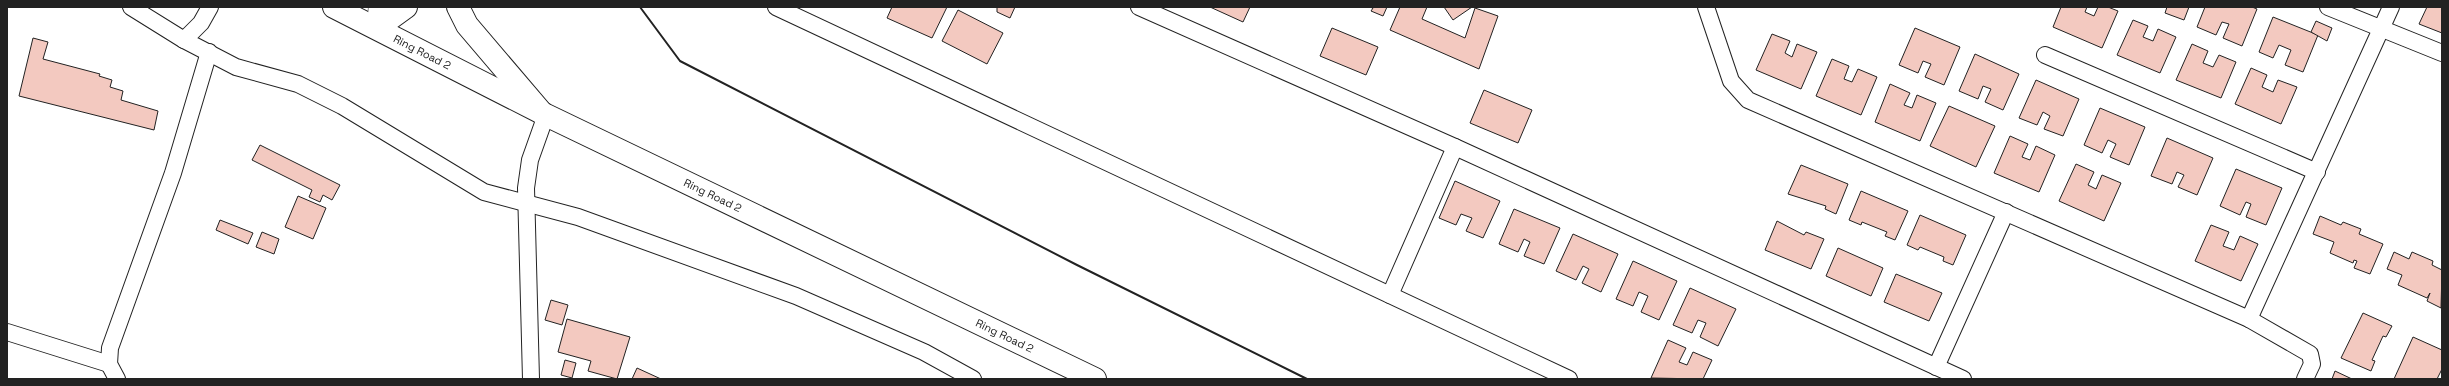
<svg xmlns="http://www.w3.org/2000/svg" width="2449" height="386" viewBox="0 0 2449 386" font-family="'Space Grotesk',sans-serif">
<style>
.building{fill:#f3c9c0;stroke:#222}
.lines{fill:none;stroke-linecap:round;stroke-linejoin:round}
.minor-casing{stroke:#222;stroke-width:18}
.tertiary-casing{stroke:#222;stroke-width:20}
.secondary-casing{stroke:#222;stroke-width:24}
.primary-casing{stroke:#222;stroke-width:24}
.minor{stroke:#fff;stroke-width:16}
.tertiary{stroke:#fff;stroke-width:19}
.secondary{stroke:#fff;stroke-width:22}
.primary{stroke:#fff;stroke-width:22}
.wall{stroke:#222;stroke-width:2}
.labels{text-anchor:middle;dominant-baseline:central;stroke-width:3;stroke-linejoin:round;paint-order:stroke}
.street-label{font-size:11px;fill:#222;stroke:#fff}
</style>
<rect width="100%" height="100%" fill="#fff"/>
<g class="building">
<polygon points="892,7 947,7 932,38 887,18"/>
<polygon points="997,7 1015,7 1010,18 997,12"/>
<polygon points="1210,7 1250,7 1243,22"/>
<polygon points="1369,7 1387,7 1383,16 1371,11 1373,8"/>
<polygon points="1400,7 1427,7 1422,19 1465,38 1475,8 1498,16 1479,69 1390,30"/>
<polygon points="1444,7 1472,7 1453,20"/>
<polygon points="2061,7 2087,7 2085,12 2094,16 2098,7 2108,7 2118,11 2102,48 2053,27"/>
<polygon points="2167,7 2189,7 2184,20 2165,13"/>
<polygon points="2205,7 2252,7 2257,9 2242,46 2223,38 2229,24 2222,22 2216,35 2197,27"/>
<polygon points="2427,7 2442,7 2442,33 2419,24"/>
<polygon points="958,10 1003,33 987,64 942,41"/>
<polygon points="2273,17 2318,35 2303,72 2285,65 2291,50 2279,45 2273,58 2259,52"/>
<polygon points="2133,20 2148,26 2143,37 2153,41 2158,29 2176,37 2160,73 2117,55"/>
<polygon points="2316,21 2332,28 2327,41 2311,32"/>
<polygon points="1332,28 1378,47 1366,75 1320,56"/>
<polygon points="1915,28 1960,47 1944,85 1925,77 1931,64 1923,61 1918,73 1899,65"/>
<polygon points="1772,34 1790,41 1785,53 1792,57 1797,44 1817,52 1801,89 1756,70"/>
<polygon points="33,38 48,42 43,59 100,74 99,76 112,80 110,87 123,91 121,100 158,111 154,130 19,96"/>
<polygon points="2192,44 2208,51 2203,63 2213,67 2219,55 2236,62 2221,98 2176,80"/>
<polygon points="1975,54 2019,74 2003,110 1985,102 1991,89 1983,86 1978,99 1959,91"/>
<polygon points="1832,59 1849,66 1844,79 1852,82 1858,69 1877,77 1861,115 1816,96"/>
<polygon points="2251,68 2267,75 2262,87 2273,92 2278,80 2297,87 2281,124 2235,104"/>
<polygon points="2036,80 2079,99 2063,136 2044,129 2050,116 2043,112 2037,125 2019,118"/>
<polygon points="1890,84 1910,93 1904,105 1912,108 1917,95 1936,103 1920,141 1875,122"/>
<polygon points="1484,90 1532,110 1518,143 1470,123"/>
<polygon points="1949,106 1995,126 1976,167 1930,146"/>
<polygon points="2100,108 2145,127 2129,165 2110,157 2116,144 2108,140 2102,153 2084,145"/>
<polygon points="2010,136 2028,144 2022,157 2030,160 2036,146 2055,155 2039,192 1994,173"/>
<polygon points="2167,138 2213,158 2197,195 2178,187 2184,175 2177,172 2172,184 2151,176"/>
<polygon points="260,145 340,185 332,200 323,195 320,202 309,197 312,190 252,160"/>
<polygon points="2076,164 2094,172 2088,185 2096,189 2102,175 2121,183 2104,221 2059,201"/>
<polygon points="1801,165 1848,184 1836,214 1825,209 1826,206 1788,194"/>
<polygon points="2236,169 2282,188 2266,225 2246,217 2251,204 2246,202 2240,215 2220,206"/>
<polygon points="1455,181 1500,201 1483,238 1466,231 1472,218 1461,214 1456,225 1439,218"/>
<polygon points="1861,191 1908,211 1895,240 1885,236 1887,232 1862,222 1861,225 1849,220"/>
<polygon points="298,196 326,208 313,239 285,227"/>
<polygon points="1514,209 1560,228 1544,264 1524,256 1530,242 1524,239 1518,252 1499,244"/>
<polygon points="1920,215 1966,235 1953,265 1943,261 1944,257 1920,247 1918,250 1907,245"/>
<polygon points="2320,216 2341,225 2343,222 2361,229 2359,234 2383,244 2370,274 2354,268 2357,261 2354,260 2353,263 2330,253 2334,242 2313,234"/>
<polygon points="220,220 253,233 248,244 216,230"/>
<polygon points="1777,221 1804,235 1806,232 1824,239 1811,269 1765,250"/>
<polygon points="2211,225 2229,232 2223,246 2234,250 2240,236 2258,244 2241,281 2195,261"/>
<polygon points="262,232 279,239 274,254 256,247"/>
<polygon points="1573,234 1618,254 1601,292 1582,283 1589,269 1583,266 1576,280 1556,271"/>
<polygon points="1838,248 1883,268 1871,296 1826,276"/>
<polygon points="2394,252 2409,259 2412,252 2433,261 2432,265 2442,270 2441,308 2427,301 2430,293 2427,298 2398,285 2402,275 2387,269"/>
<polygon points="1633,261 1677,281 1659,320 1641,312 1648,296 1639,292 1633,306 1616,299"/>
<polygon points="1896,274 1942,293 1929,321 1884,302"/>
<polygon points="1690,288 1736,309 1718,346 1700,337 1706,323 1698,320 1692,333 1673,325"/>
<polygon points="551,300 568,305 562,325 545,320"/>
<polygon points="2363,313 2392,326 2386,337 2383,336 2372,360 2375,361 2371,371 2341,358"/>
<polygon points="567,319 630,337 617,379 588,371 591,361 558,352"/>
<polygon points="2413,337 2442,350 2442,369 2437,379 2394,379"/>
<polygon points="1668,340 1686,348 1679,362 1687,365 1693,352 1712,360 1703,379 1651,378"/>
<polygon points="565,360 576,363 572,378 561,375"/>
<polygon points="637,368 661,379 632,379"/>
<polygon points="2335,371 2352,379 2332,379"/>
</g>
<g class="lines">
<g class="minor-casing">
<g id="minor">
<polyline points="131,7 184,40"/>
<polyline points="210,7 201,23 184,40 236,67 298,84 342,106 484,192 578,217 796,296 924,352 973,379"/>
<polyline points="776,7 1569,379"/>
<polyline points="1139,7 1455,147 1963,379"/>
<polyline points="1706,7 1731,81 1748,100 2249,319 2310,354 2312,364 2305,379"/>
<polyline points="2328,7 2442,53"/>
<polyline points="2045,55 2317,172"/>
<polyline points="1390,295 1455,147"/>
<polyline points="2249,319 2391,7"/>
<polyline points="7,332 109,364"/>
<polyline points="1936,367 2006,212"/>
<polyline points="117,379 109,364 110,348 173,173 209,52"/>
<polyline points="531,379 526,188 530,160 546,115"/>
</g>
</g>
<g class="tertiary-casing">
<polyline id="tertiary" points="377,28 378,7"/>
</g>
<g class="secondary-casing">
<g id="secondary">
<polyline points="458,7 467,25 542,113"/>
<polyline points="377,28 406,7"/>
</g>
</g>
<g class="primary-casing">
<g id="primary">
<path id="s1" d="M334,7L546,115L1095,379"/>
</g>
</g>
<use href="#minor" class="minor"/>
<use href="#tertiary" class="tertiary"/>
<use href="#secondary" class="secondary"/>
<use href="#primary" class="primary"/>
<polyline class="wall" points="640,7 680,61 1077,265 1307,379"/>
</g>
<g class="labels">
<g class="street-label">
<text stroke="none"><textPath href="#s1" startOffset="99">Ring Road 2</textPath></text>
<text stroke="none"><textPath href="#s1" startOffset="423">Ring Road 2</textPath></text>
<text stroke="none"><textPath href="#s1" startOffset="747">Ring Road 2</textPath></text>
</g>
</g>
<rect width="2449" height="386" fill="none" stroke="#222222" stroke-width="16"/>
</svg>
